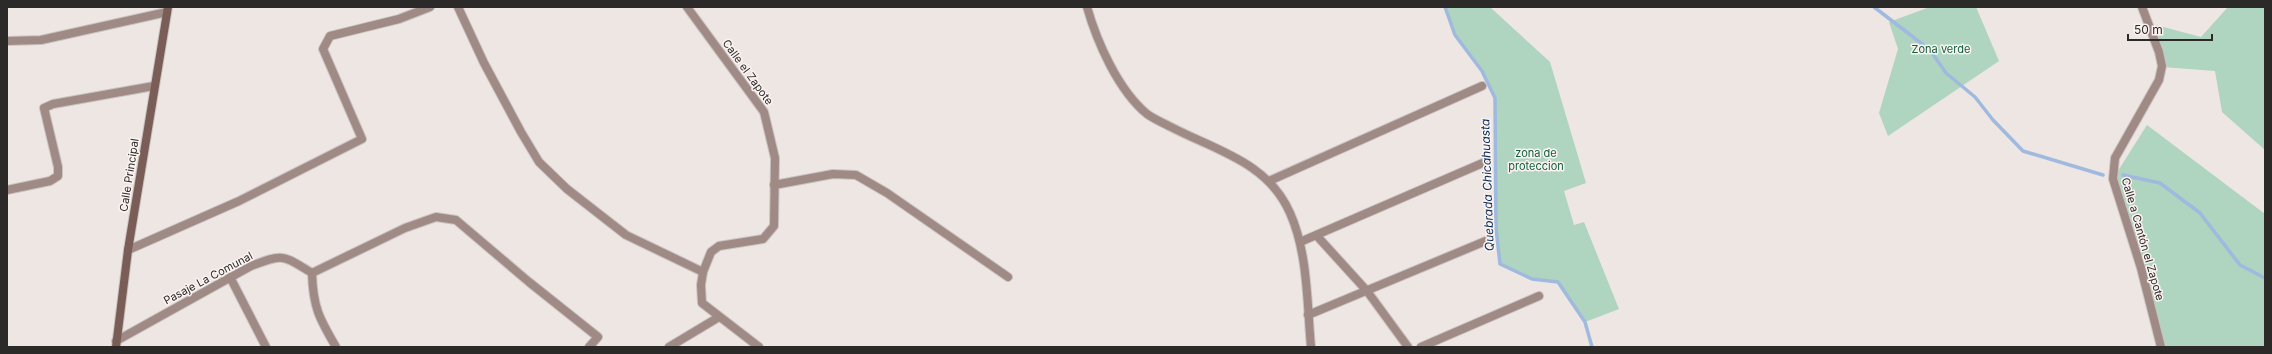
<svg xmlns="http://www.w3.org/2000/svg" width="2272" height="354" viewBox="0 0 2272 354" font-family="Inter,sans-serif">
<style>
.green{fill:#afd4c0}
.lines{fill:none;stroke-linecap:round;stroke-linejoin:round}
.stream{stroke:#9fbade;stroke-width:3.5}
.street-casing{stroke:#cac4c2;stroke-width:10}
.secondary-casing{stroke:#cac4c2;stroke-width:10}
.street{stroke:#9f8a85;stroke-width:8}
.secondary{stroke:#7a5d56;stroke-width:8}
.labels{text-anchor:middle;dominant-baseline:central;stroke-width:3;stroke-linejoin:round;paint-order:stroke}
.park-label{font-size:11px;fill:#0f5e3f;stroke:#fbf3f0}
.street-label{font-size:11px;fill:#2c2a29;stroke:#fbf3f0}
.water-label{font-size:12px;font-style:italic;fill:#0a2e5a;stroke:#fbf3f0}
</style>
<rect width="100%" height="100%" fill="#ede6e3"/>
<g class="green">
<polygon points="1445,7 1490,7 1550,62 1586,183 1564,191 1574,225 1584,222 1619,309 1585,322 1558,282 1532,279 1500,264 1496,228 1495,98 1482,71 1455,35"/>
<polygon points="1930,7 1976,7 1999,61 1888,136 1879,113 1898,49 1889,22"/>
<polygon points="2228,7 2265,7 2265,150 2222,112 2215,71 2162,67 2156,25 2201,37"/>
<polygon points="2147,125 2265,214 2265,347 2166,347 2116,174"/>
</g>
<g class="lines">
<g class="stream">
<polyline points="1445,7 1455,35 1482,71 1495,98 1496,228 1500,264 1532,279 1558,282 1585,322 1592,347"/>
<polyline points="1874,7 1930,50 1946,73 1975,97 1993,120 2023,151 2103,175"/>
<polyline points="2123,175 2160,183 2200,213 2240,265 2265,278"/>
</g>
<g class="street-casing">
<g id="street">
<polyline points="458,7 484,63 521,132 539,162 567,189 626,235 703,272"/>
<polyline points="687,7 764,112 775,158 774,226 763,239 719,246 711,252 703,272 701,285 702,303 759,347"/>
<path d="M1087,7C1097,42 1118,90 1147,114C1154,119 1163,123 1171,127C1215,150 1268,162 1290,213C1308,253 1307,304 1311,347"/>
<polyline points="2142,7 2159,52 2162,66 2159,80 2115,158 2113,179 2141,268 2161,347"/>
<polyline points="7,41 41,40 167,12"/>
<polyline points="1269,181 1482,86"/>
<polyline points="774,185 833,174 856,175 887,193 1008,277"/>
<polyline points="7,190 50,181 58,176 58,167 44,108 53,104 154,86"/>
<polyline points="1317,236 1367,291 1408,347"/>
<polyline points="1300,242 1485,162"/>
<polyline points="128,250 239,201 362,139 323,49 330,36 399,19 430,7"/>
<polyline points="312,273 405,228 436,217 456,220 529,282 598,337 589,347"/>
<path d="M312,273C313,307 319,318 336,347"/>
<polyline points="230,277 266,347"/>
<polyline points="1308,315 1488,240"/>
<path d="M116,341L251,266C284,253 282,255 312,273"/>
<polyline points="669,347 719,317"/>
<polyline points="1421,347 1539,296"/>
</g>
</g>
<g class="secondary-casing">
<polyline id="secondary" points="116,347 128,250 168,7"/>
</g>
<use href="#street" class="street"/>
<use href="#secondary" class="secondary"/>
</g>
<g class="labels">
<g class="park-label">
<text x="1941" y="49">Zona verde</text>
<text x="1536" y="153">zona de<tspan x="1536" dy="13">proteccion</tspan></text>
</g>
<g class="street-label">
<text transform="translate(748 72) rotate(54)">Calle el Zapote</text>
<text transform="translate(129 175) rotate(-81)">Calle Principal</text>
<text transform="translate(2143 239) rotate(74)">Calle a Cantón el Zapote</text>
<text transform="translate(208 278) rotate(-28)">Pasaje La Comunal</text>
</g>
<g class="water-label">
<text transform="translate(1487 185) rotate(-92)">Quebrada Chicahuasta</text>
</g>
</g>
<rect width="2272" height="354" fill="none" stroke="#2c2a29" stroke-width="16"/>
<path d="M2128 34v6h84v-6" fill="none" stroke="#2c2a29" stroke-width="2"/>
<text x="2134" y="34" font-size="12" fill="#2c2a29" stroke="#fbf3f0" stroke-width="3" paint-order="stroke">50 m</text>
</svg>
